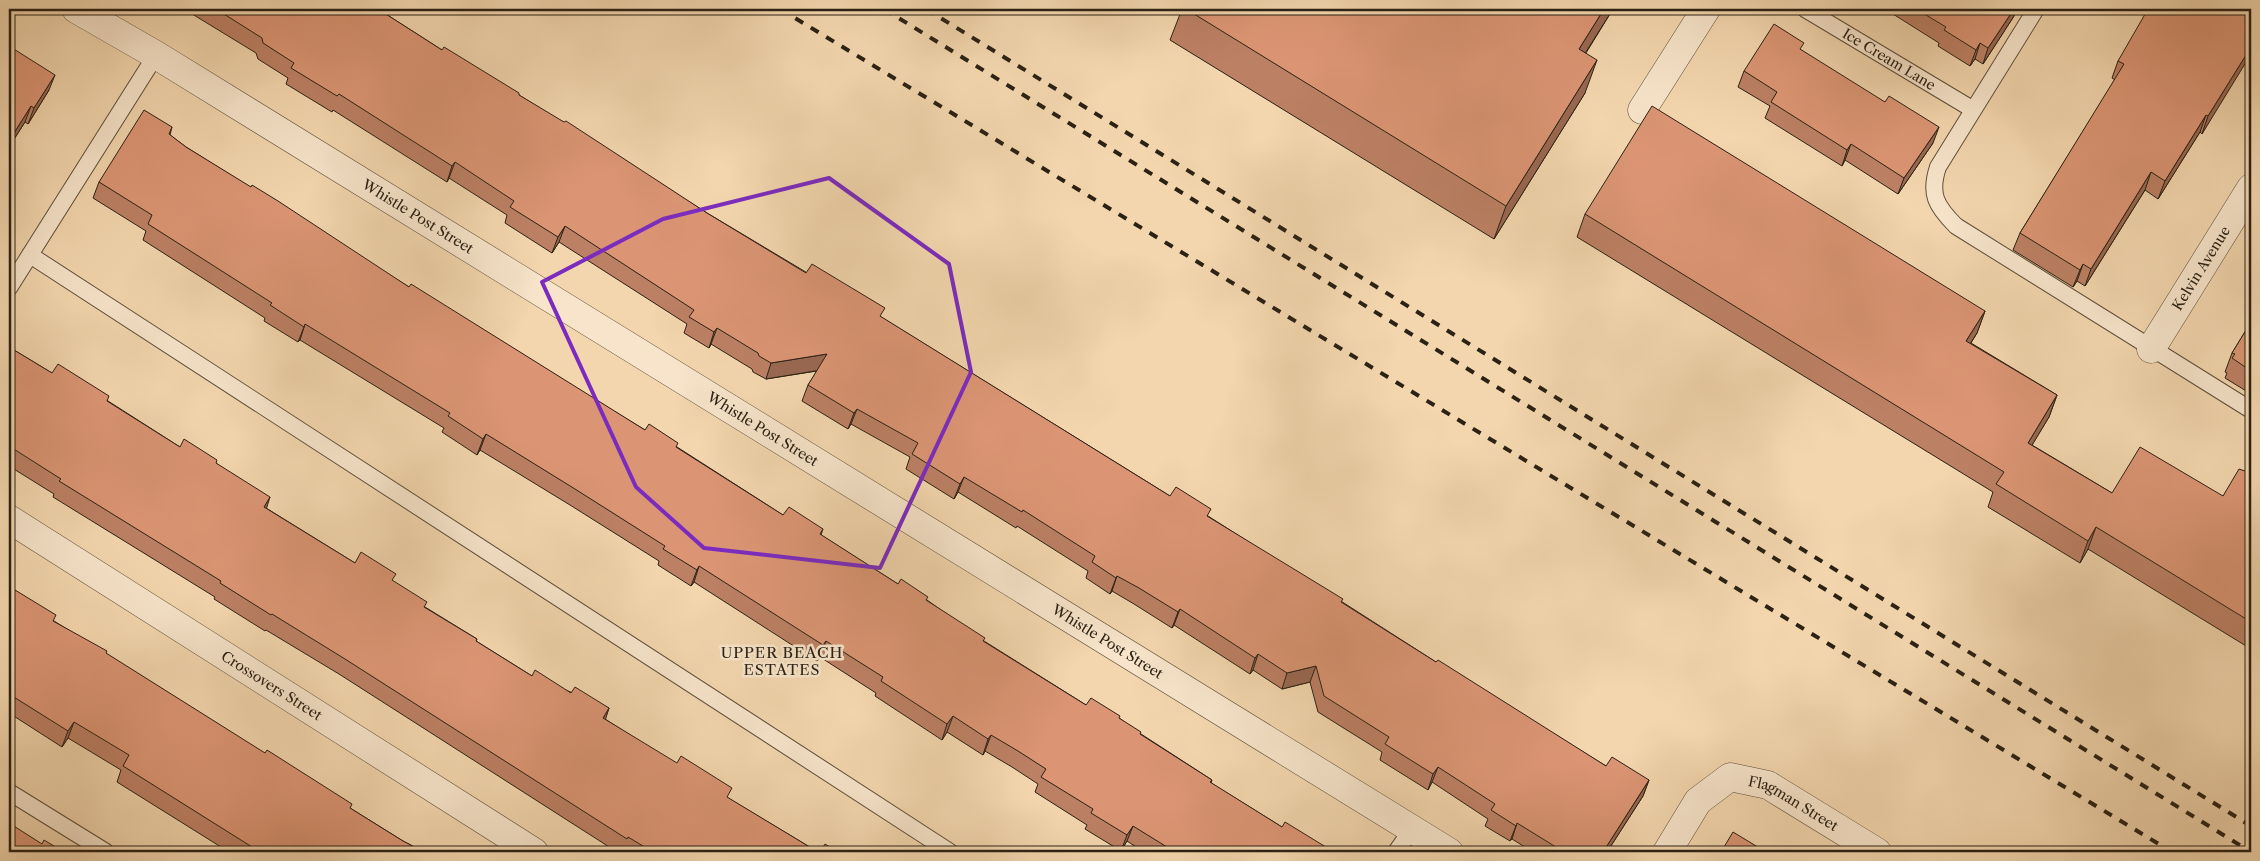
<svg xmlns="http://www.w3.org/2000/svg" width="2260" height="861" viewBox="0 0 2260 861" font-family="'Libre Caslon Text',serif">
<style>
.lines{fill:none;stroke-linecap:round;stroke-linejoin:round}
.service-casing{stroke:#5d4e3a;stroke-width:18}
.minor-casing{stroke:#5d4e3a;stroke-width:29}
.service{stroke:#f7e4ca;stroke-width:16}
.minor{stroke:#f7e4ca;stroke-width:28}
.rail{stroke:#2b2114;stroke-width:4;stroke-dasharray:9 9;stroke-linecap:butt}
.wall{fill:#bc8064;stroke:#2b2114}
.shaded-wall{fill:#996851;stroke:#2b2114}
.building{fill:#db9574;stroke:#2b2114}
.marked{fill:none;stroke:#7b2cbf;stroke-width:4;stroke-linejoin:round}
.labels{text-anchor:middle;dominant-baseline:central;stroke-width:5;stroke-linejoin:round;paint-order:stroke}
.street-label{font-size:14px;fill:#2b2114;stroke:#f7e4ca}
.neighbourhood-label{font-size:15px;letter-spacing:1px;fill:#2b2114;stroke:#f7e4ca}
</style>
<rect width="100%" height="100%" fill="#f3d6ae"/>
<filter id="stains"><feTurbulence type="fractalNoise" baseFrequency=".004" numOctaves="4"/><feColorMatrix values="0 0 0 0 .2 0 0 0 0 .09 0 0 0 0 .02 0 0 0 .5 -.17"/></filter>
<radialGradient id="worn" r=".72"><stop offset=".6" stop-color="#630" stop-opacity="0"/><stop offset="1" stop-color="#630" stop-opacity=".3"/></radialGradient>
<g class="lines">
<g class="service-casing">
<g id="service">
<path id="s1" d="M1805,9L1972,109"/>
<path d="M2036,9L1938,167C1929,194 1936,206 1956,226L2251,410"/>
<polyline points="30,255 950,852"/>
<polyline points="9,288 156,55"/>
<polyline points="9,792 106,852"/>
<polyline points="1396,852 1412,829"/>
</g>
</g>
<g class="minor-casing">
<g id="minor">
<path id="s2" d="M76,9L156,55L1449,852"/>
<polyline points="1642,110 1706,9"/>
<path id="s3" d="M2151,349L2251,188"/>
<path id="s4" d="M9,519L534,852"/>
<path id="s5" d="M1667,852L1698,801L1730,777L1768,785L1877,852"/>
</g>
</g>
<use href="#service" class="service"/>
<use href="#minor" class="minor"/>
<g class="rail">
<polyline points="780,9 2172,852"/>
<polyline points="884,9 2251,852"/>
<polyline points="926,9 2251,826"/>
</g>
</g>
<g class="wall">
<polygon points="184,9 378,9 442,50 519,95 707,213 881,317 1170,496 1208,516 1436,662 1606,766 1649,780 1643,796 1607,852 1533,852 1512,839 1510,841 1485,826 1488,819 1432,782 1428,790 1380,760 1382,752 1318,712 1310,682 1282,689 1253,670 1250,674 1174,625 1172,628 1134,604 1112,591 1110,594 1086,578 1088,571 1017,526 1016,528 958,492 954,499 906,469 910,457 851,424 848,429 802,401 808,385 817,371 766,379 753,372 752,369 711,344 709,348 684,333 687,324 559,242 552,253 505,223 507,215 449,178 447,182 333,110 332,112 286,84 288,78 258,59 256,53"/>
<polygon points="1182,9 1613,9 1586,53 1585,93 1494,239 1170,40"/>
<polygon points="1885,9 2016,9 2014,16 1983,64 1975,59 1970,66 1938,46 1939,43"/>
<polygon points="2251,9 2202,134 2200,132 2158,199 2145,190 2085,286 2077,281 2073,287 2013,250 2020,233 2115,80 2112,78 2118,61 2171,10"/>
<polygon points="9,46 49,90 28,124 25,122 9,147"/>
<polygon points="1801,50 1933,143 1898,194 1845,160 1842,166 1765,118 1770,106 1738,87 1744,71"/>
<polygon points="172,127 170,135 186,147 409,287 645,430 677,447 783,515 823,529 821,535 898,584 927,600 984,641 1086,705 1119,718 1141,734 1212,780 1211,783 1282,827 1334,852 1144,852 1127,841 1121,851 1085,829 1087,825 1035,792 1038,784 1012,767 985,751 983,755 947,732 942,740 875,696 876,693 820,657 817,661 694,582 691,586 658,565 659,561 570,505 480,450 477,455 442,432 444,428 300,340 298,342 264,321 265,318 143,240 146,231 93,198 99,182"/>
<polygon points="1585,214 1985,311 1977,333 1971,343 2057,395 2049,417 2032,445 2112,493 2223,496 2248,472 2251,467 2251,649 2088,549 2080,563 1988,507 1993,492 1577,237"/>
<polygon points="2251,322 2251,394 2225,378 2227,373 2225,372 2232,353"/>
<polygon points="9,347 52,373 108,401 180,447 216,463 266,508 355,563 393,581 425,607 477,639 476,641 532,676 609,708 605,719 728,798 818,852 617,852 339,674 266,630 265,631 214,599 215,597 53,497 54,494 9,466"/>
<polygon points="9,592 54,621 350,808 403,841 424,852 229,852 117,782 121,770 68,738 62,747 9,713"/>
</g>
<g class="shaded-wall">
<polygon points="1604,9 1613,9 1567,82 1579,49"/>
<polygon points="2014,9 2016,9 2014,16 1983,64 1988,48"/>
<polygon points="1980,43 1975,59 1970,66 1976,50"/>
<polygon points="2251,47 2251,54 2202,134 2208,116"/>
<polygon points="1597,60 1585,93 1494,239 1506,206"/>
<polygon points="55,75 49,90 28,124 34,108"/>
<polygon points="31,106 25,122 9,147 9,141"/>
<polygon points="2206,115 2200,132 2158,199 2165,181"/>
<polygon points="1939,127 1933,143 1898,194 1904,178"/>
<polygon points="1851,144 1845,160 1842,166 1847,150"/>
<polygon points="455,162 449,178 447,182 452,166"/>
<polygon points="2151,172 2145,190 2085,286 2091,269"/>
<polygon points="565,226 559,242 552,253 558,237"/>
<polygon points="2083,264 2077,281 2073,287 2080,270"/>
<polygon points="1985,311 1977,333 1958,363 1966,341"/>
<polygon points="305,324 300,340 298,342 304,327"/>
<polygon points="717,328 711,344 709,348 714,332"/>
<polygon points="827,354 821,370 766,379 771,363"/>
<polygon points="2057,395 2049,417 2020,465 2028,443"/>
<polygon points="857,409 851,424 848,429 854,413"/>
<polygon points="486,434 480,450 477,455 483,439"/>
<polygon points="964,477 958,492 954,499 960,484"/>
<polygon points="270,497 265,513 264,507"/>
<polygon points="2096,527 2088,549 2080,563 2088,541"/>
<polygon points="699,566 694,582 691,586 697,570"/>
<polygon points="1117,576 1112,591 1110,594 1116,578"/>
<polygon points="1180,609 1174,625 1172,628 1178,612"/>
<polygon points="826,641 820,657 817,661 823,645"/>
<polygon points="1258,654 1253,670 1250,674 1255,658"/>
<polygon points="1316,666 1310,682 1282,689 1287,673"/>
<polygon points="609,708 604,724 603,718"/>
<polygon points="953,716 947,732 942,740 947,724"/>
<polygon points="74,722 68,738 62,747 68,731"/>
<polygon points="991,735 985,751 983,755 988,739"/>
<polygon points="1438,767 1432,782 1428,790 1433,774"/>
<polygon points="1649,780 1643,796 1607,852 1603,852"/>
<polygon points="1517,823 1512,839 1510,841 1516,826"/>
<polygon points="1133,826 1127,841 1121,851 1127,835"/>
</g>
<g class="building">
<polygon points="216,9 378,9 442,50 444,47 519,93 519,95 564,122 566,121 707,213 806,273 812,264 885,308 880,316 1170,496 1176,487 1211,509 1207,516 1343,599 1341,602 1436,662 1438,660 1606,766 1612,757 1649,780 1603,852 1564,852 1517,823 1516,826 1491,810 1495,804 1438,767 1433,774 1385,744 1389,737 1324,696 1316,666 1287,673 1258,654 1255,658 1180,609 1178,612 1139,588 1117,576 1116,578 1092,562 1095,556 1023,510 1022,512 964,477 960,484 912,454 918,443 857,409 854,413 808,385 827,354 771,363 759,356 758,353 717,328 714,332 689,317 694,310 565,226 558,237 510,207 514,201 455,162 452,166 339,94 337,96 291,68 294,63 263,43 262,38"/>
<polygon points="1186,9 1604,9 1579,49 1597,60 1506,206"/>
<polygon points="1916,9 2014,9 1988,48 1980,43 1976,50 1944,30 1946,27"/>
<polygon points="2148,9 2169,9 2171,10 2172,9 2251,9 2251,47 2208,116 2206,115 2165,181 2151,172 2091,269 2083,264 2080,270 2020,233 2124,64 2118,61"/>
<polygon points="1774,24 1804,43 1800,49 1885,102 1889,96 1939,127 1904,178 1851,144 1847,150 1771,102 1777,92 1744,71"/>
<polygon points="9,46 55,75 34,108 31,106 9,141"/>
<polygon points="1652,106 1985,311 1966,341 2057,395 2028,443 2112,493 2140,447 2223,496 2239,469 2248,472 2251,467 2251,622 2096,527 2088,541 1996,484 2004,472 1585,214"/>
<polygon points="144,110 172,127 169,134 186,147 251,187 252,185 278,201 409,287 411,284 645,430 649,424 678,443 676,447 783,515 789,507 823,529 820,534 898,584 901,579 928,597 926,600 985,638 983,641 1086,705 1091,698 1120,716 1119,718 1141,732 1140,734 1212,780 1210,782 1282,827 1285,822 1334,852 1175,852 1133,826 1127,835 1091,813 1093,809 1041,777 1046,769 1018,751 991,735 988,739 953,716 947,724 881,681 883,677 826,641 823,645 699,566 697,570 663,549 665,546 575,489 486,434 483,439 448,416 450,413 305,324 304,327 270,305 272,303 148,224 152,215 99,182"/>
<polygon points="2251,322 2251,371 2232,358 2235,354 2232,353"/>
<polygon points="9,347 52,373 58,364 109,396 107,401 180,447 184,439 217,460 216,463 270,497 264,507 355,563 361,552 396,574 392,580 427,602 424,607 477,639 476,641 532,676 535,670 571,693 575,687 609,708 603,718 677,763 681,756 732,788 727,797 818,852 653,852 628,837 627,839 345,659 272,614 271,615 220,583 221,581 59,481 61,479 9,446"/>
<polygon points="15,590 56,615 53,621 107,651 106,653 265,753 267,750 352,804 350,808 403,841 424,852 260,852 123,766 129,755 74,722 68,731 9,694 9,592 13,594"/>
<polygon points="9,823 42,844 44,840 64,852 9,852"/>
<polygon points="1733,832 1766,852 1721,852"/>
<polygon points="825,844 838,852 820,852"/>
<polygon points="1774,846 1784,852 1770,852"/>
<polygon points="432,848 438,852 430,852"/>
</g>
<path class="marked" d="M829,178L949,264L971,372L880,568L704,548L636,487L542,282L663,219Z"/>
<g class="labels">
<g class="street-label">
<text stroke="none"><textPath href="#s1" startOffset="98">Ice Cream Lane</textPath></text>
<text stroke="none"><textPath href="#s2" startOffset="400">Whistle Post Street</textPath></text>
<text stroke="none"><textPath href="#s3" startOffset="95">Kelvin Avenue</textPath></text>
<text stroke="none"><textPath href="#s2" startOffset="805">Whistle Post Street</textPath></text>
<text stroke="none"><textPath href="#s2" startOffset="1210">Whistle Post Street</textPath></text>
<text stroke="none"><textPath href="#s4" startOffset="311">Crossovers Street</textPath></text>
<text stroke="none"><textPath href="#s5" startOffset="169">Flagman Street</textPath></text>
</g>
<g class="neighbourhood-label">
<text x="782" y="652">UPPER BEACH<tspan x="782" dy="17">ESTATES</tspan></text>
</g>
</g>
<rect width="2260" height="861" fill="none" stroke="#f3d6ae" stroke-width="30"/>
<rect x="10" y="10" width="2240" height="841" fill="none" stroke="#2b2114" stroke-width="2.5"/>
<rect x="15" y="15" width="2230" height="831" fill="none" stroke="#2b2114"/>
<rect width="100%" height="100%" filter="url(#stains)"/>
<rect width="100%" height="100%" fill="url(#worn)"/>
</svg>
